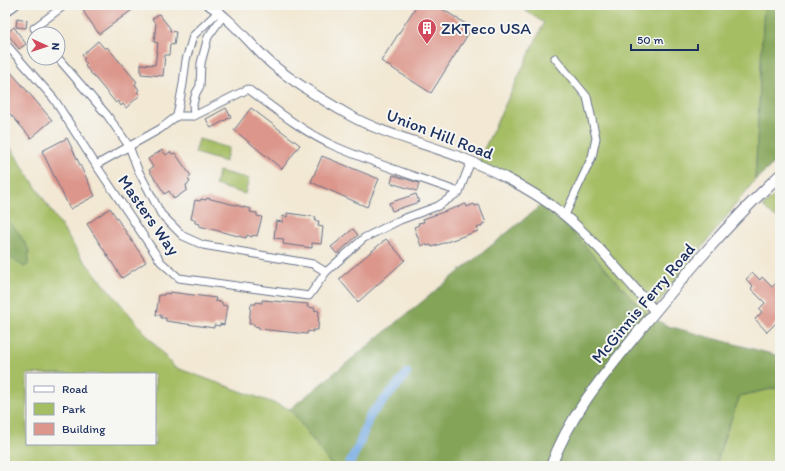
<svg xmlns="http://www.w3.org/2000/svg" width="785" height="471" viewBox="0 0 785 471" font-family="Itim,sans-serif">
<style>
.green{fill:#a5bd63;stroke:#607660;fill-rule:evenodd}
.forest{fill:#84a459;stroke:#506a5c}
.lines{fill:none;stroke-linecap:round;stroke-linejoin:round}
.canal{stroke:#76aae3;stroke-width:9}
.building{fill:#dc968b}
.minor-casing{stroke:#667087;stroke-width:9}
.tertiary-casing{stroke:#667087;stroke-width:11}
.secondary-casing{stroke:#667087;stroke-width:12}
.minor{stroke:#fff;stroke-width:7}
.tertiary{stroke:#fff;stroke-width:9}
.secondary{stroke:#fff;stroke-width:10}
.labels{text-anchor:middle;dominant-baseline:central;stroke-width:4;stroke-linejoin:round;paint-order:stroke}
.poi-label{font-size:17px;fill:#1b2f5e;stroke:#f6f6f2;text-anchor:start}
.street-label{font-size:17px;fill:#1b2f5e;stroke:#f6f6f2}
</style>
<rect width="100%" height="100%" fill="#f6f6f2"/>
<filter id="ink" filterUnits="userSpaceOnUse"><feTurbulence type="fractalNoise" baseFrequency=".025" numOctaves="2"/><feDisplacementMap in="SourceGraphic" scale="8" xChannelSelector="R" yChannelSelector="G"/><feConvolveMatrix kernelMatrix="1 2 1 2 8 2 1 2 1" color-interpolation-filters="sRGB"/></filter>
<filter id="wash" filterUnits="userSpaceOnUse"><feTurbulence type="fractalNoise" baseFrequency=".012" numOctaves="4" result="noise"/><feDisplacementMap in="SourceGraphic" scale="16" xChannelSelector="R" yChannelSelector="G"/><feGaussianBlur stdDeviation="0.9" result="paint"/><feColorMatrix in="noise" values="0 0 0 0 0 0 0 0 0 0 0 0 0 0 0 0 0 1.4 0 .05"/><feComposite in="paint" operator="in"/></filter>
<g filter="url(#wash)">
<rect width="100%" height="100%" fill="#f2e8d3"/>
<g class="green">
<polygon points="517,5 764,5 755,180 648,316 545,202 476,166 544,23"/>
<path d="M5,139L81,257L174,367L290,409L332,466H5ZM27,374H155V444H27Z"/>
<polygon points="199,139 229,148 225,162 195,153"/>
<polygon points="219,171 249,179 245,194 215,185"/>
<polygon points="780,191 780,217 774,217 763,206"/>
<polygon points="780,387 780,466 716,466 723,441 740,396"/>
</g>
<g class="forest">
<polygon points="764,5 780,5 780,158 755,180"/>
<polygon points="545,202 648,316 668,326 779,356 780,355 780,387 740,396 723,441 716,466 332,466 290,409"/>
<polygon points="5,216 19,233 29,250 28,265 24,267 5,254"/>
</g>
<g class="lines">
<polyline class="canal" points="348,466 359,445 368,420 372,413 395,388 407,373"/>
</g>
<g id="blocks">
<g class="building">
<polygon points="91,5 139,5 99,34 83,11"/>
<polygon points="417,5 436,5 472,28 431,93 381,61"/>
<polygon points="159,14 170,28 170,31 176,32 174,45 170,44 169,55 165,55 163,76 141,74 141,64 155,65 158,43 154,42 156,24 152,19"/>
<polygon points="17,18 27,20 26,28 16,27"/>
<polygon points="14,27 26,44 19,49 7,33"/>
<polygon points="98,41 105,49 107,47 137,82 135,84 139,90 137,92 140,95 126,108 123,104 121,106 118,101 116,103 85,66 87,64 83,60 85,59 82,55"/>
<polygon points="10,71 52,120 31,138 5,108 5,76"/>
<polygon points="226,108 231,117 211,128 206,119"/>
<polygon points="251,108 300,145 282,169 234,130"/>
<polygon points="67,138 95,196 70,209 42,151"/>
<polygon points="162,150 166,155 170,152 172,154 175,153 191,176 188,179 190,182 186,185 187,190 174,199 169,191 165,194 149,170 153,167 148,159"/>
<polygon points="322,156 379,179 367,207 311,182"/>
<polygon points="393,175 419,183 417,191 391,183"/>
<polygon points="416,194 419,202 392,211 389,203"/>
<polygon points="207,198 251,209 250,212 257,213 257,216 262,217 257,236 253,235 252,237 247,235 246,238 199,226 200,224 195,223 195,220 191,219 195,200 200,201 201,199 206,200"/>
<polygon points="466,204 467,207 474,204 475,206 479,205 486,223 482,224 482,226 477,228 478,231 432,247 431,245 427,246 426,244 421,246 414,227 419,225 418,223 424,222 423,219"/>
<polygon points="110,208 146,262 122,278 87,224"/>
<polygon points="287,213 316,217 315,221 319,221 318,226 323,227 321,244 312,243 312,248 283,244 284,239 274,238 276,221 283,222 283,216 287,217"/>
<polygon points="353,229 358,235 337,254 331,247"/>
<polygon points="386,239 405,260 358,302 339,279"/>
<polygon points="753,273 760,280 762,277 772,287 780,279 780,319 767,332 755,319 762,312 759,309 765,303 751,289 753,286 746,279"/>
<polygon points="170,292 216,298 215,301 222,302 222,305 227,306 224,325 220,324 220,326 214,325 214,328 166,321 166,318 161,318 161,315 156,315 159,295 164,295 165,293 170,294"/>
<polygon points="262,300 308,304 307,307 315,308 314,310 319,311 318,330 313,330 313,332 308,331 307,334 259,329 259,327 254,326 254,324 249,324 251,304 256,304 256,302 262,303"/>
</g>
</g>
</g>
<g filter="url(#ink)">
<use href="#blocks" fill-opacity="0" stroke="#667087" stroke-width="1"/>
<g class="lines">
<g class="minor-casing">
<g id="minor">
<polyline points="5,13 16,5"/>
<polyline points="39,34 34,28 65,5"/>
<polyline points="5,43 54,99 96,165 161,262 179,278 309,296 326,272 364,238 400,220 438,206 459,192 471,161"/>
<polyline points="58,58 107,115 129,146 138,170 161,214 183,236 203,245 313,264 326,272"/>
<polyline points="555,58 587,97 596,138 592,157 565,215"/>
<polyline points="177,116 183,84 186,60 193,36 219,11"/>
<polyline points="194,116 193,104 196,93 200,86 201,63 208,37 223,16"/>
<path d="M96,165L160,129L177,116H194L248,89C275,109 302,131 332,145C372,163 418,177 459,192"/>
</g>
</g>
<g class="tertiary-casing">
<path id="tertiary" d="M209,5C234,21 251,46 273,65C296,84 323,100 349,115C386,136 430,144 470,161C503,175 536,192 564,215C598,243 625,279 655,311"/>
</g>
<g class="secondary-casing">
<path id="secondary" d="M551,466C570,414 606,372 640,330C684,276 729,222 780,175"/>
</g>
<use href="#minor" class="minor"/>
<use href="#tertiary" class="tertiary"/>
<use href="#secondary" class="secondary"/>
</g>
</g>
<defs>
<g id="building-pin" transform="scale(1)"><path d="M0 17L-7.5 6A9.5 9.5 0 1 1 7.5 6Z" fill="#d1495b" stroke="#f6f6f2"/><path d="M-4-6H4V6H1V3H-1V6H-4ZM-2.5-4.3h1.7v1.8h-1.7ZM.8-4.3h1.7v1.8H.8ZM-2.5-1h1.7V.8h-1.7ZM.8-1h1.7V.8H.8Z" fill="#fff"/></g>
</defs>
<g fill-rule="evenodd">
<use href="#building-pin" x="427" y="28"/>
</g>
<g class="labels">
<g class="poi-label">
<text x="441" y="28">ZKTeco USA</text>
</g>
<g class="street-label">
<text transform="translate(440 134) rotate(21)">Union Hill Road</text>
<text transform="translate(149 215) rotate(55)">Masters Way</text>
<text transform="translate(643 303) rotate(-50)">McGinnis Ferry Road</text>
</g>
</g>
<rect width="785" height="471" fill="none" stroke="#f6f6f2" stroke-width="20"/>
<rect x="26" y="373" width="130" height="72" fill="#f6f6f2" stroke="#9ea6b7"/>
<rect x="34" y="386" width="20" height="6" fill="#ffffff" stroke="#9ea6b7"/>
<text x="62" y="393" font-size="12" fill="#1b2f5e">Road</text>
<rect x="34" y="403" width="20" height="12" fill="#a5bd63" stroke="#9ea6b7"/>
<text x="62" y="413" font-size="12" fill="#1b2f5e">Park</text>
<rect x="34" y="423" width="20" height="12" fill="#dc968b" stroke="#9ea6b7"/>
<text x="62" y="433" font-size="12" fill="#1b2f5e">Building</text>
<g transform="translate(46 46) rotate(93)"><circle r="19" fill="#f6f6f2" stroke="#9ea6b7"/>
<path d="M0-3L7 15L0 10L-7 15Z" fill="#d1495b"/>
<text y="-6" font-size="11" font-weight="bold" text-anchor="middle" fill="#1b2f5e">N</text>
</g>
<path d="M631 44v6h67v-6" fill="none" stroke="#1b2f5e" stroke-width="2"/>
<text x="637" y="44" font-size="12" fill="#1b2f5e" stroke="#f6f6f2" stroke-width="3" paint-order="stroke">50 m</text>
</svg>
